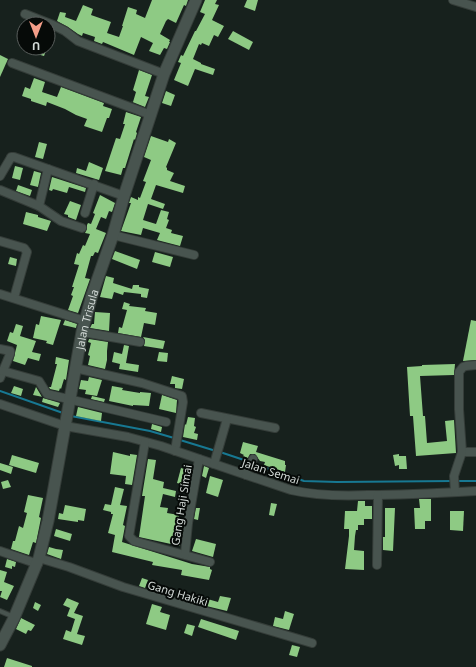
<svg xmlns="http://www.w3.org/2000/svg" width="476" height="667" viewBox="0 0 476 667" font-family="'Noto Sans',sans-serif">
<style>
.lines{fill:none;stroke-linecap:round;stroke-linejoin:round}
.stream{stroke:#177892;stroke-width:2}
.building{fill:#8eca84}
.lane-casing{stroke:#353d39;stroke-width:6}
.street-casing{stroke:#353d39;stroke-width:10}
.secondary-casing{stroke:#353d39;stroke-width:13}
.lane{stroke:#48544f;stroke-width:4}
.street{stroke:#48544f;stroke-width:8}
.secondary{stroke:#48544f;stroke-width:11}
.labels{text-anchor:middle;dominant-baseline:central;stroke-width:4;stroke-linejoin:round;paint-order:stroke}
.street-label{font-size:11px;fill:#d5dcd9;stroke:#060a08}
</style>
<rect width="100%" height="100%" fill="#17211d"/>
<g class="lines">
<g class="stream">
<polyline points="0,391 63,413"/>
<polyline points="71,416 150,431 174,438"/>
<polyline points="180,440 216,451"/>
<polyline points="220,452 250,462"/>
<polyline points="254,464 304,481 337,482 453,481"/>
<polyline points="457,481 476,481"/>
</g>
</g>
<g class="building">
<polygon points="152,0 188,0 186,6 184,5 176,23 168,19 166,21 160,34 170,40 169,42 170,42 167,49 164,48 160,55 149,51 153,43 141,37 134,55 103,42 102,44 94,41 95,37 83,33 82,36 78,34 68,27 57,21 60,12 66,13 65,17 76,21 83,5 93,9 91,15 111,22 107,33 119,37 123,26 122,26 128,7 137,10 136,14 145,18"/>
<polygon points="205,0 217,0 215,4 219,5 212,20 224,26 218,37 214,35 209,46 202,43 201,45 199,44 193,59 201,63 201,64 215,69 213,75 195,69 188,86 174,80 181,63 178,62 181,55 183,56 195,31 196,31 205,14 200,12"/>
<polygon points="247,0 258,0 255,11 244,7"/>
<polygon points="233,31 253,42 249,50 228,39"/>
<polygon points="38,48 47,48 44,56 37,54"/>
<polygon points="0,55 8,59 0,77"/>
<polygon points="139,70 152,75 145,96 149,97 145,107 130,101 133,102 136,92 133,90"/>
<polygon points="34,78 45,82 42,92 57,97 61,87 104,103 103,106 112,109 109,118 107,118 102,132 84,126 87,119 76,115 65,109 47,102 46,106 31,101 31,99 22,96 25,87 30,89"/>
<polygon points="166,91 175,95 171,106 162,103"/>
<polygon points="126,112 141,117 136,132 137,133 135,140 134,139 125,168 123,168 121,175 105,171 116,138 120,139 125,124 123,124"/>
<polygon points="151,136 168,142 169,139 176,143 166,167 167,168 167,170 174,173 170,181 185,186 183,193 156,185 151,199 165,204 163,209 148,204 143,220 156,224 161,210 169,212 167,219 169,220 166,228 172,230 171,233 183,236 180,246 157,240 160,233 143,228 141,235 121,231 131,203 129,203 131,197 138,200 138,197 140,198 146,182 143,181 151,160 144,157"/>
<polygon points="39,142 47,144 43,159 35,157"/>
<polygon points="89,162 103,168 99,180 76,173 77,168 86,171"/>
<polygon points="15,166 23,168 20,180 12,178"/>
<polygon points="34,171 41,173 38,187 30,185"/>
<polygon points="52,177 86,188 85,192 69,187 67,193 53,189 52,191 49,190"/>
<polygon points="18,185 32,190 30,196 16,191"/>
<polygon points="100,195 115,203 112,212 109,211 106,219 101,217 96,229 106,233 98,253 95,252 93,256 91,256 85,278 90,279 78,313 68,310 73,296 71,295 74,287 72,287 79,265 74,264 77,253 79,254 83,245 85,246 90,234 85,233 87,229 87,225 88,223 91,224 95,214 93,213"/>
<polygon points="70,201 81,205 76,220 68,217 68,215 64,214"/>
<polygon points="26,212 38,215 38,217 51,221 47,231 23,224"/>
<polygon points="115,251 140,260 137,269 112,259"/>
<polygon points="155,252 173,257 170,267 152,262"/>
<polygon points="10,257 17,259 16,266 8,264"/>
<polygon points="106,276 114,278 113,283 132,289 133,285 139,285 139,287 149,289 147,298 141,297 141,294 124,292 123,295 114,292 112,299 100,297"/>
<polygon points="124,302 130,304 129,306 146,308 145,311 157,313 155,325 144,323 141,337 118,333 119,327 122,328 127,310 122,309"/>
<polygon points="95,312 110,313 109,331 90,328 92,324 94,324"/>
<polygon points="41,316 61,320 53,345 46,343 47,341 33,338 36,324 39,325"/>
<polygon points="65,320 77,324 76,328 63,325"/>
<polygon points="471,320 476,321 476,360 463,361"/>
<polygon points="16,324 23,326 20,336 36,341 32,352 41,354 39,361 28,358 25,365 13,361 17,345 7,341 10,332 13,333"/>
<polygon points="143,337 165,341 163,349 144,346 145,340"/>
<polygon points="89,339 108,342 107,351 107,360 105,369 88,365 90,356 88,355 91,343 88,342"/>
<polygon points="124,345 129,346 126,363 139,365 138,372 119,369 120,364 112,362 114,352 122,354"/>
<polygon points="159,352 168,353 167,362 157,361"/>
<polygon points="56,357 69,360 66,380 64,379 61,389 60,388 59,391 50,389 49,387 51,387 57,364 55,364"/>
<polygon points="455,364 454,375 420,376 423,416 425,416 427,443 447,441 445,421 454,420 456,453 416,456 413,416 410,416 407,367 422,366 422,365"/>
<polygon points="172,376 184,379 182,389 175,388 175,384 170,384"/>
<polygon points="89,377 102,380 97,396 85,394 86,390 79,389 81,380 88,381"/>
<polygon points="14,386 23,389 21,396 11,393"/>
<polygon points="112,386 123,388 122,390 140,393 140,392 151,393 149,406 133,405 133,406 109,401"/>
<polygon points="36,387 42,397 43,397 33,395"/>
<polygon points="162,395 177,400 176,413 159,409"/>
<polygon points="92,396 105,399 104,402 91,399"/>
<polygon points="43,398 60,403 58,407 42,402"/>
<polygon points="78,407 102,413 101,421 76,416"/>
<polygon points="188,417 195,418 194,426 196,427 194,433 198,434 197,440 183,437 185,424 186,425"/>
<polygon points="152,424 162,427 161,432 151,429"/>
<polygon points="243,442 258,446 256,452 285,461 285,465 286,465 285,472 264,465 265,462 260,461 255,454 250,454 248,458 243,456 244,455 240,453"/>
<polygon points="113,452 130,456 130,454 137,455 132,485 125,484 126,476 110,474"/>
<polygon points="399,454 399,456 406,456 407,469 399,469 399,465 395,466 393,455"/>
<polygon points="12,455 39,463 36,473 9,465"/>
<polygon points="148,459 156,460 153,479 164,482 163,488 176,491 175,497 163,494 160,507 168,508 167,513 179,515 176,533 181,534 180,546 139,537 145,496 142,496"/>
<polygon points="0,463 13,467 11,474 0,470"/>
<polygon points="204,466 209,468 206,478 202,476"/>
<polygon points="181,468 191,471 188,486 177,483"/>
<polygon points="210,476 223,480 218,497 206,493"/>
<polygon points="8,480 11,487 3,489 1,482"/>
<polygon points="115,487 124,489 120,505 127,506 123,525 125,526 122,542 192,564 210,567 210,569 212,570 209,580 181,575 182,570 152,565 153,562 112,552 115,535 108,533 113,514 111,514 111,512 103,510 105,504 111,505"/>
<polygon points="28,495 43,498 39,517 41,518 36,543 33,542 29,555 11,549 13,541 15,541 19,526 23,528 27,513 24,512"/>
<polygon points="419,499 431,499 431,521 425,521 425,529 415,529 414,508 420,508"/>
<polygon points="358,501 365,501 365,506 372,506 372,519 364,519 364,525 358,525 358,530 356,530 355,536 354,550 364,551 364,570 345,569 349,536 349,529 344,529 345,511 357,511"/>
<polygon points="271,503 277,504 274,516 269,515"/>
<polygon points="65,505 86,509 84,521 78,520 78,522 71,521 58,519 59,513 63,514"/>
<polygon points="196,508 200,508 198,520 194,519"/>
<polygon points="385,508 395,508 393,551 383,550 383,537 385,537"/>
<polygon points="450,511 464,511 463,531 450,530"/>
<polygon points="56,529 72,534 70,541 54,536"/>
<polygon points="196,539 216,544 213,557 192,551"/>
<polygon points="49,547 56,549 63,550 61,559 47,554"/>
<polygon points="7,559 16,562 15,567 12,566 12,569 5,567"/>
<polygon points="0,570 7,572 4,582 14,586 7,600 0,597 2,591 0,591"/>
<polygon points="142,578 148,580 145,588 139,586"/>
<polygon points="220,596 231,598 227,611 202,605 204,598 218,602"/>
<polygon points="67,598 79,603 74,613 83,616 77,634 85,636 82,645 63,639 66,630 71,632 75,619 67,616 70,608 63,605"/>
<polygon points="35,602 41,605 38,611 33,608"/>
<polygon points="152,604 162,607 160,612 170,615 166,630 146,624"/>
<polygon points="285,611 294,614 289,630 273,626 275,617 283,619"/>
<polygon points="21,618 35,625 31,631 28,630 26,634 16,629"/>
<polygon points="201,619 239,631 236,640 198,627"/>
<polygon points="187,624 195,626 192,636 184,633"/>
<polygon points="292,645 300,647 297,657 289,655"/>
<polygon points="7,658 32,666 32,667 4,667"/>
</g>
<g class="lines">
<g class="lane-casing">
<polyline id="lane" points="0,611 14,617"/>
</g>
<g class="street-casing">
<g id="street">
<polyline points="453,0 476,7"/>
<polyline points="25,14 53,25 65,31 78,41 164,74"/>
<polyline points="12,63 151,115"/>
<polyline points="48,169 39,206 61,221 82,228"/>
<polyline points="0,176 10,159 11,157 14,157 124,196"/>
<polyline points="0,190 39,206"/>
<polyline points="85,213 94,184"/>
<polyline points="113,235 194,255"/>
<polyline points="0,241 24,248 27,252 14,298"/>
<polyline points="0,294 85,321"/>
<polyline points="82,332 140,342"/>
<polyline points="0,349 10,351 10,354 0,378"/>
<polyline points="75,368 142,383 182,396 183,402 175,451"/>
<polyline points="3,371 39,381 47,394 166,422"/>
<path d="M0,404L65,426L128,437L161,446L291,490C317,496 342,496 368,495C404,495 440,493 476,491"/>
<polyline points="201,413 275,428"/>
<polyline points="145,442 129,536 134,541 210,562"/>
<polyline points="462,452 476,452"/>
<polyline points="214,464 227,419"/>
<polyline points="246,475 253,459"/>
<polyline points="455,492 454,476 462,452 459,409 459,372 463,367 466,366 476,365"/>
<polyline points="0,551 38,564"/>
<polyline points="185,554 188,523 199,459"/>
<polyline points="39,558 69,567 123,587 312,643"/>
<polyline points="377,565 378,495"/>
</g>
</g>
<g class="secondary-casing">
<g id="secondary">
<path id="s1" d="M0,645L14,618L39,558L48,521L82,332L92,295L113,235L124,196L164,74L196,0"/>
</g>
</g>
<use href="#lane" class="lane"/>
<use href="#street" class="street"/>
<use href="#secondary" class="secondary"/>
</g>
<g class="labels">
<g class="street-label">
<text stroke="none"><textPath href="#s1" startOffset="339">Jalan Trisula</textPath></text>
<text transform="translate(271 471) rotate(18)">Jalan Semai</text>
<text transform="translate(181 505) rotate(-81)">Gang Haji Simai</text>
<text transform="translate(178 593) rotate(17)">Gang Hakiki</text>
</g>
</g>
<g transform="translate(36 36) rotate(180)"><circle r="19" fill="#060a08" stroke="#595e5c"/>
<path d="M0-3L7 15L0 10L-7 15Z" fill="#f49e89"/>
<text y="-6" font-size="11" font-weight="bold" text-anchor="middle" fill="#d5dcd9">U</text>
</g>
</svg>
